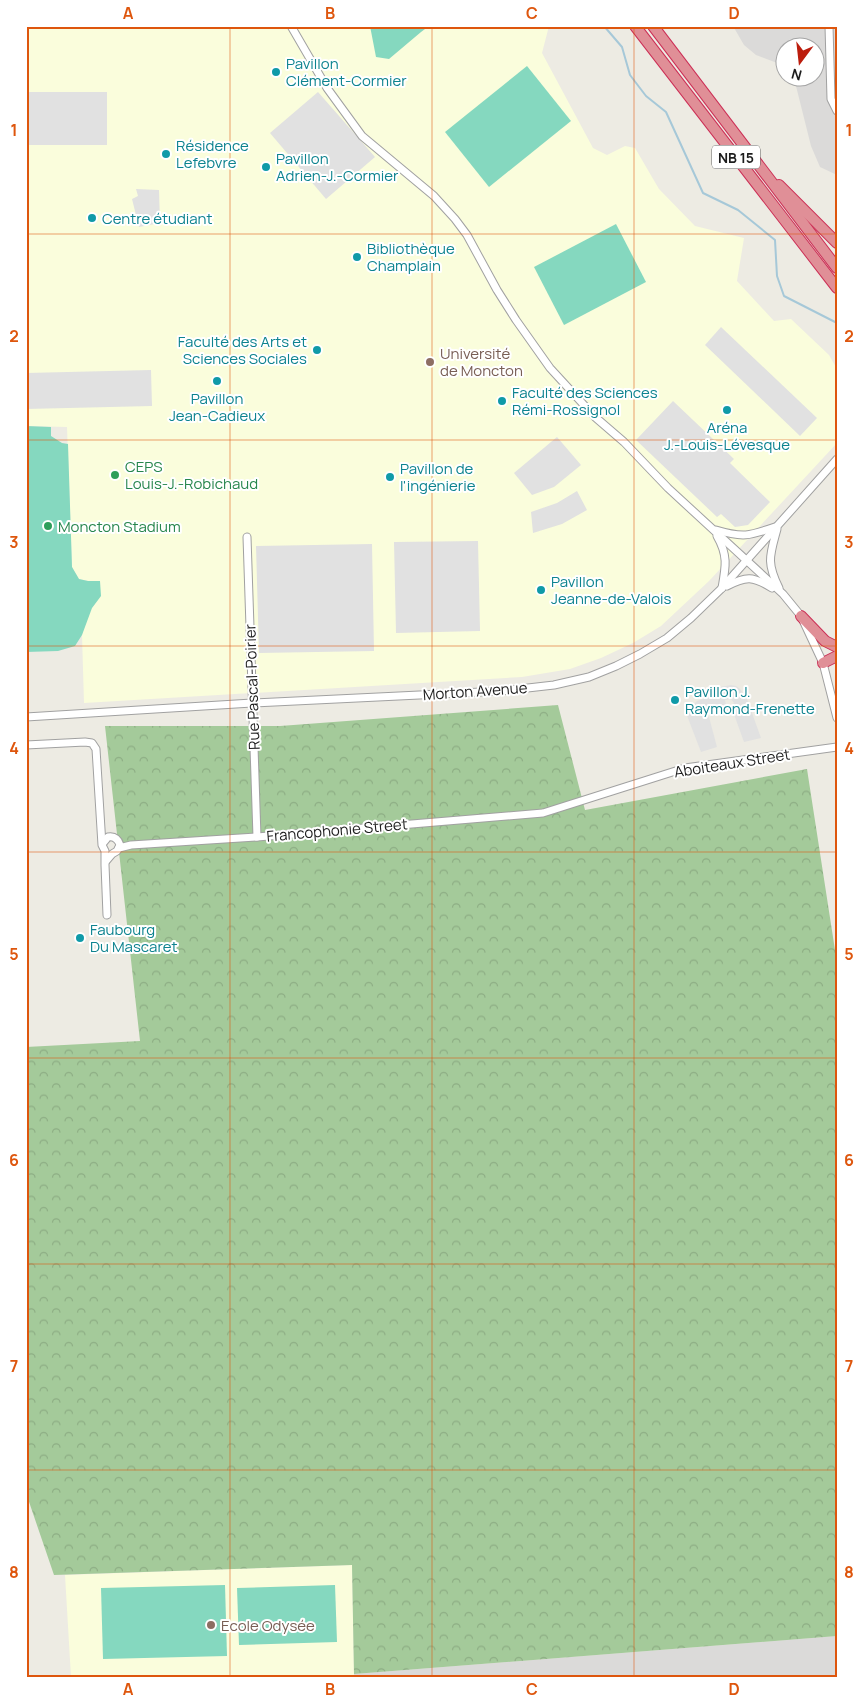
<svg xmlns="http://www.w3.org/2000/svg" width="863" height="1703" viewBox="0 0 863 1703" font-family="Manrope,sans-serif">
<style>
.residential{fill:#dbdad9}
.education{fill:#fafddc}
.forest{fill:url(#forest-crowns)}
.pitch{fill:#85d8bf}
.parking{fill:#e1e1e1}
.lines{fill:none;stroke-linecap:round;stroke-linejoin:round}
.stream{stroke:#a6c8d8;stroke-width:2}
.minor-casing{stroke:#a1a1a1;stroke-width:9}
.highway-casing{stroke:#cc2f56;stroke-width:12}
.minor{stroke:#fff;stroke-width:7}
.highway{stroke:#e08f97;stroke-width:10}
.grid{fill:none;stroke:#de560d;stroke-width:1;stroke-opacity:0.55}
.culture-dot{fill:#0f9aa8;stroke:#fff;stroke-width:2}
.education-dot{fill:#8d6e63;stroke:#fff;stroke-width:2}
.leisure-dot{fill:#2e9e5b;stroke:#fff;stroke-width:2}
.labels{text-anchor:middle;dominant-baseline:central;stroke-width:4;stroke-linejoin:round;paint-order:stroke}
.shield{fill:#fff;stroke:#616161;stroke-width:1}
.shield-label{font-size:14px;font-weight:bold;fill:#1d1d1d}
.culture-label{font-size:15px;fill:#0d838f;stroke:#fff;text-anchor:start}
.education-label{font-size:15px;fill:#785e54;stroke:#fff;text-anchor:start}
.leisure-label{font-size:15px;fill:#27864d;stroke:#fff;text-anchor:start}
.street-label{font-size:15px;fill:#1d1d1d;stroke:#fff}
.neatline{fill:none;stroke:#de560d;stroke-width:2}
.grid-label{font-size:16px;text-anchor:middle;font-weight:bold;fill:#de560d}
</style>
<defs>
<pattern id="forest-crowns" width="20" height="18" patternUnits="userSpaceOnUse" patternTransform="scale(1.25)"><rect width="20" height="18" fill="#a4ca9a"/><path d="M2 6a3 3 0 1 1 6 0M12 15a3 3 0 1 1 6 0" fill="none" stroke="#8dad84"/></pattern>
</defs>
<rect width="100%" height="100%" fill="#edebe3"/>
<g class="residential">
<polygon points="733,26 837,26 837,175 820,167 811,146 794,78 816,78 816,48 786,48 785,66 756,55 744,45"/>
<polygon points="837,1636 837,1677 354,1677 354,1674"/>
</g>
<g class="education">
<polygon points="26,26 549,26 542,53 593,148 607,155 625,146 635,148 659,189 695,226 744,238 737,281 774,321 791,319 829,355 837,369 837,443 709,581 661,626 633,643 601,658 570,669 522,677 84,703 82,635 89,612 100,596 100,581 88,581 79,579 72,567 67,427 26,426"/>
<polygon points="352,1565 354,1677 71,1677 65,1575"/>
</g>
<polygon class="forest" points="558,705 585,810 807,769 837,963 837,1636 354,1674 352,1565 54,1575 26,1493 26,1047 140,1041 105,726 280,726"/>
<g class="pitch">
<polygon points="370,26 429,26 421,32 389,59 376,57"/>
<polygon points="527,66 571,121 489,187 445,132"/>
<polygon points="616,224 646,282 564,325 534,267"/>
<polygon points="26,426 51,427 51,436 62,443 68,444 72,567 79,579 88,581 100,581 101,596 92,608 82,635 75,646 58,651 26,652"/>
<polygon points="225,1585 227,1656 103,1659 101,1588"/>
<polygon points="335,1585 337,1642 239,1645 237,1588"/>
</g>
<g class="parking">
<rect x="26" y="92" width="81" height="53"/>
<polygon points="318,92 375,157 326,199 270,133"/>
<polygon points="136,189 159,190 160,223 139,227 132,199 138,196"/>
<polygon points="721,327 817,418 800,436 705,345"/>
<polygon points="151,370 152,406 26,409 26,373"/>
<polygon points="673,401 734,459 730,463 770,502 748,525 735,527 721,514 717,517 636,440"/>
<polygon points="557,437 581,465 554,487 532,495 514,473"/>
<polygon points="577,491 587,510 562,524 533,533 531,512 557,503"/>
<polygon points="478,541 480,631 396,633 394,542"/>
<polygon points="372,544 374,651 259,653 256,546"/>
<polygon points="731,685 736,686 740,689 747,699 761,738 744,742 731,706 734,703 731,699 725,700 726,705 714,709 712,704 701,709 701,716 709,717 717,747 701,752 686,713 691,711 693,705 697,701 720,693 720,687"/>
</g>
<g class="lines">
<polyline class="stream" points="604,26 622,47 630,75 646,96 666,112 703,193 738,210 775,240 777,276 784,296 837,323"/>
<g class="minor-casing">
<g id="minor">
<polyline points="291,26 327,88 362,136 434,196 455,219 467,235 497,290 516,320 550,368 595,417 624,442 668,488 783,594 801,616 823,663 837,718"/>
<polyline points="829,26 831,99 837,111"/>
<path d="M777,529C770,555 766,562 779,588"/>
<path d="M716,530C743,538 749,536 775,527"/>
<path d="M717,536C728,555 726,566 722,588"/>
<polyline points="247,537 257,837"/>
<path d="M727,586C746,576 753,576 772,588"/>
<polyline points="26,717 252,703 502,691 554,685 589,677 616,666 640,654 667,638 691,618 721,589 837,459"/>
<polyline points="26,745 85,742 92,743 96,749 102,845 105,851 105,865 107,915"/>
<path d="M103,843L108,837C114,836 118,839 120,845L117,851L112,854L106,861"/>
<polyline points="119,848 131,845 257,837 543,813 685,768 837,747"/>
</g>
</g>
<g class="highway-casing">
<g id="highway">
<polyline points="635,26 837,288"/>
<polyline points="653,26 837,268"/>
<polyline points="779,185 837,243"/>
<polyline points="801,616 825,641 837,647"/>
<polyline points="823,663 837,656"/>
</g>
</g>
<use href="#minor" class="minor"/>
<use href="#highway" class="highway"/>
</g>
<path class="grid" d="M230,26V1677M432,26V1677M634,26V1677M26,234H837M26,440H837M26,646H837M26,852H837M26,1058H837M26,1264H837M26,1470H837"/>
<g class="culture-dot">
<circle cx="276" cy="72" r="5"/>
<circle cx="166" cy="154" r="5"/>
<circle cx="266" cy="167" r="5"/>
<circle cx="92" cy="218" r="5"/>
<circle cx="357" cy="257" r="5"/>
<circle cx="317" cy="350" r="5"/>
<circle cx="217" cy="381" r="5"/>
<circle cx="502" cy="401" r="5"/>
<circle cx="727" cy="410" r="5"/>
<circle cx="390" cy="477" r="5"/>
<circle cx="541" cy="590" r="5"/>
<circle cx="675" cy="700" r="5"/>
<circle cx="80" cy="938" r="5"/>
</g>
<g class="education-dot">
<circle cx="430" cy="362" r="5"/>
<circle cx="211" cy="1625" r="5"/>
</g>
<g class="leisure-dot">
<circle cx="115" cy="475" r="5"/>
<circle cx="48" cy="526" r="5"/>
</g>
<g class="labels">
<rect class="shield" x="712" y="145.5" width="48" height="23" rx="4"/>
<g class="shield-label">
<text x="736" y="157">NB 15</text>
</g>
<g class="culture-label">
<text x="286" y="63">Pavillon<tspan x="286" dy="17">Clément-Cormier</tspan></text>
<text x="176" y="145">Résidence<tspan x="176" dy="17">Lefebvre</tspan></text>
<text x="276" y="158">Pavillon<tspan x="276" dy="17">Adrien-J.-Cormier</tspan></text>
<text x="102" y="218">Centre étudiant</text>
<text x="367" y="248">Bibliothèque<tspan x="367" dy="17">Champlain</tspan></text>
<text x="307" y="341" text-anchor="end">Faculté des Arts et<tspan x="307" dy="17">Sciences Sociales</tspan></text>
<text x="512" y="392">Faculté des Sciences<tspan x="512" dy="17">Rémi-Rossignol</tspan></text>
<text x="217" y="398" text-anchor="middle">Pavillon<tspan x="217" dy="17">Jean-Cadieux</tspan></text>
<text x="727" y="427" text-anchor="middle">Aréna<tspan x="727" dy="17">J.-Louis-Lévesque</tspan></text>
<text x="400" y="468">Pavillon de<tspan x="400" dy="17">l'ingénierie</tspan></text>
<text x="551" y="581">Pavillon<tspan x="551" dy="17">Jeanne-de-Valois</tspan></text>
<text x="685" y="691">Pavillon J.<tspan x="685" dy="17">Raymond-Frenette</tspan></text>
<text x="90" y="929">Faubourg<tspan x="90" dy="17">Du Mascaret</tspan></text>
</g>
<g class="education-label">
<text x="440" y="353">Université<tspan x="440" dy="17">de Moncton</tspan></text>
<text x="221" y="1625">Ecole Odysée</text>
</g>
<g class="leisure-label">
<text x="125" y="466">CEPS<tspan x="125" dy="17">Louis-J.-Robichaud</tspan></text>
<text x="58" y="526">Moncton Stadium</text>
</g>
<g class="street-label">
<text transform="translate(252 687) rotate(-92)">Rue Pascal-Poirier</text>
<text transform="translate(475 691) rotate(-4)">Morton Avenue</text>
<text transform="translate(732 763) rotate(-9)">Aboiteaux Street</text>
<text transform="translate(337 830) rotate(-5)">Francophonie Street</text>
</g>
</g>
<rect width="863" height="1703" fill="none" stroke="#ffffff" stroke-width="55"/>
<g transform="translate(800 62) rotate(195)"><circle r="24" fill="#ffffff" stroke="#a5a5a5"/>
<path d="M0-4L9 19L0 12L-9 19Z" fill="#bc1d0d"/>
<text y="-8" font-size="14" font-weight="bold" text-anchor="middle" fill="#1d1d1d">N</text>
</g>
<rect x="28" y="28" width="808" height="1648" class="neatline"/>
<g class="grid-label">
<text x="128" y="19">A</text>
<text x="330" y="19">B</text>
<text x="532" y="19">C</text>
<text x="734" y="19">D</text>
<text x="14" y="136">1</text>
<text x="849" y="136">1</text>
<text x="14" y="342">2</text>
<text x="849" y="342">2</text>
<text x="14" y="548">3</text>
<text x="849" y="548">3</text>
<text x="14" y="754">4</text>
<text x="849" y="754">4</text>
<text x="14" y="960">5</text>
<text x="849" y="960">5</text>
<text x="14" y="1166">6</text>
<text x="849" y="1166">6</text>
<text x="14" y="1372">7</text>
<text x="849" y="1372">7</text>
<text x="14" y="1578">8</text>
<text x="849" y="1578">8</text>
<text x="128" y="1695">A</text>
<text x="330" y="1695">B</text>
<text x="532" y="1695">C</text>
<text x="734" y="1695">D</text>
</g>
</svg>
